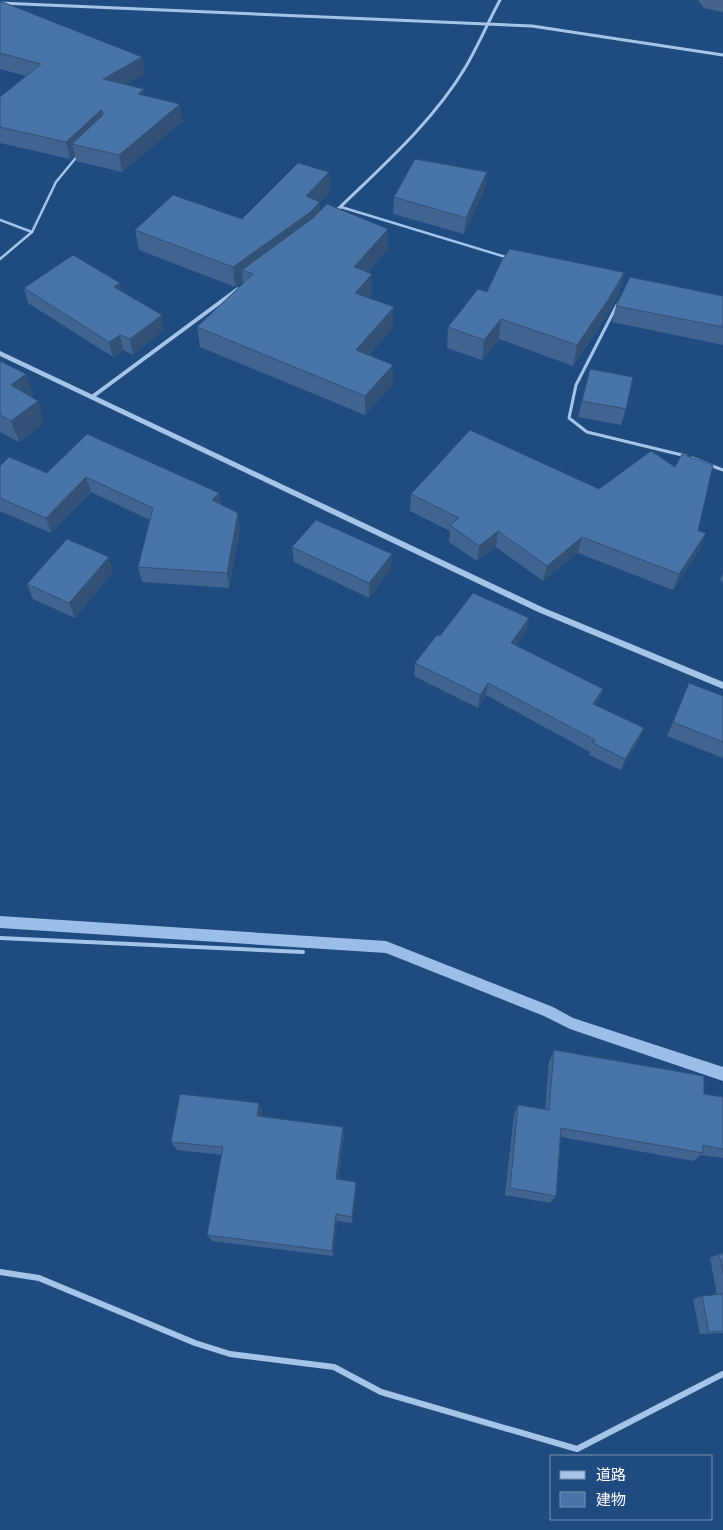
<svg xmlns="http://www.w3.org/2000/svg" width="723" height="1530" viewBox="0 0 723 1530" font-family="'Fira Sans Condensed','Noto Sans JP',sans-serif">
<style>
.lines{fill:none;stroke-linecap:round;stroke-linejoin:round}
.stream{fill:#99bfe9;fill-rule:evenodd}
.river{fill:#44648b;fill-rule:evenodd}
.service-far2{stroke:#a6c4e8;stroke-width:2.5}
.service-far1{stroke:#a6c4e8;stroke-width:3}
.service{stroke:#a6c4e8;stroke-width:4}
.minor-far2{stroke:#a6c4e8;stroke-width:3}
.minor-far1{stroke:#a6c4e8;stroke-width:4}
.minor{stroke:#a6c4e8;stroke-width:6}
.tertiary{fill:#a6c4e8;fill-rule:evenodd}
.wall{fill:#3f6492}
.shaded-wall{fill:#335177}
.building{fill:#4974aa;stroke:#335177}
</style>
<rect width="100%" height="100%" fill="#204b80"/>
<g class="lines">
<polygon class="stream" points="0,916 386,941 553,1007 573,1018 723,1067 723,1081 570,1029 544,1016 386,953 0,928"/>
<polygon class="river" points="698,0 723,0 723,12 704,8"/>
<g class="service-far2">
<polyline points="341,207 509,258"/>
<polyline points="0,220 32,232"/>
<polyline points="0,259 32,232 56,182 79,154"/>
</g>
<g class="service-far1">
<polyline points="617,305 576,385 569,418 587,432 686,456"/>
<polyline points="692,458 723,470"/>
</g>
<polyline class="service" points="0,938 303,952"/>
<g class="minor-far2">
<polyline points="0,3 532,26 723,55"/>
<path d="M335,212C381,167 432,123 465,68C478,46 488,22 500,0"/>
</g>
<polyline class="minor-far1" points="92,397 238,289"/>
<polyline class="minor" points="0,1272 39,1278 195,1343 230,1354 334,1367 381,1392 577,1449 723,1374"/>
<polygon class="tertiary" points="0,351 544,608 723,682 723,689 538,612 0,356"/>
</g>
<g class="wall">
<polygon points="0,1 145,74 126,84 145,96 183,121 122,172 76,161 75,155 70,159 0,143 0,97 26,76 0,69"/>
<polygon points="329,172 330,192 320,202 320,211 388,229 388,249 368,272 372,274 372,294 368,298 393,327 369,355 393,365 393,384 365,415 200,347 197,327 243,284 243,281 235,287 139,250 135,230 242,219"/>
<polygon points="487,172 485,188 464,234 393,214 394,197"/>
<polygon points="624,273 619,294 604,320 573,366 499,339 482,360 447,348 448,327 487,292"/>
<polygon points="24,288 122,292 164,330 133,355 123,350 113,357 28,303"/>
<polygon points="723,296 723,345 612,322 616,306"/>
<polygon points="0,361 26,374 33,395 31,397 44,423 19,442 0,432"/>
<polygon points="582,401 626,409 621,425 578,417"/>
<polygon points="87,434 219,493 221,504 240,528 229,588 142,582 138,567 150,520 91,492 51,533 0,511 0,466 47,473"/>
<polygon points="599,489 698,531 700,549 673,590 578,553 543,581 496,547 477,561 449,542 450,531 410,511 411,494"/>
<polygon points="292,547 391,569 369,598 294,562"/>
<polygon points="113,572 75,618 33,599 27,584"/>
<polygon points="723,573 723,582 720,580"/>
<polygon points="529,618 526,631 516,645 603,689 599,701 596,706 644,728 639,740 621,770 589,755 590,752 486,695 478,708 414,676 415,663 440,636"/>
<polygon points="689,683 723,696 723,758 667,736"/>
<polygon points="554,1050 704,1094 723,1097 723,1158 701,1155 693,1161 561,1137 556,1196 550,1203 505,1195 514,1114 518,1105 545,1110 549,1061"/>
<polygon points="259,1103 262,1112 261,1117 343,1127 344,1136 338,1180 356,1182 356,1189 352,1223 337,1221 333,1256 212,1241 207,1235 222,1155 177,1150 171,1142"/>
<polygon points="723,1253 723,1333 700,1334 693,1299 702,1296 717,1295 710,1258 719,1254"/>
</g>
<g class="shaded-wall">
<polygon points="142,57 145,74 106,96 103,79"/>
<polygon points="144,89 147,106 138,94"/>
<polygon points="180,104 183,121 122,172 119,155"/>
<polygon points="101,110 104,127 72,144 75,155 70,159 66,142"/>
<polygon points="329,172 330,192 319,203 320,202 321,222 242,270 243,281 235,287 233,267"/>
<polygon points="487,172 485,188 464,234 466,218"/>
<polygon points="388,229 388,249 354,287 354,267"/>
<polygon points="624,273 619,294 604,320 573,366 577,345"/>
<polygon points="372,274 372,294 355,313 355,293"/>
<polygon points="120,283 124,299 114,287"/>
<polygon points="394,307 393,327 356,369 356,350"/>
<polygon points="162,315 164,330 133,355 130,339"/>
<polygon points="501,319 499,339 482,360 484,340"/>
<polygon points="120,335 123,350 113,357 109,342"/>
<polygon points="393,365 393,384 365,415 365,396"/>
<polygon points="26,374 33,395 18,407 11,385"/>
<polygon points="38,401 44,423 19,442 11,421"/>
<polygon points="86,477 91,492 51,533 46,518"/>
<polygon points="219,493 221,508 212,500"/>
<polygon points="238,513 240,528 229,588 227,573"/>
<polygon points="498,531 496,547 477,561 479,546"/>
<polygon points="706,533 700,549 673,590 679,574"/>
<polygon points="582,537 578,553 543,581 547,566"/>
<polygon points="392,554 391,569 369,598 369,583"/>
<polygon points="109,557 113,572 75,618 69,603"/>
<polygon points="529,618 526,631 509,656 511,643"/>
<polygon points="488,683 486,695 478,708 480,695"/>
<polygon points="603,689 599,701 589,716 593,704"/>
<polygon points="644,728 639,740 621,770 625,759"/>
<polygon points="259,1103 262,1112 260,1125 257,1116"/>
<polygon points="343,1127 344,1136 337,1187 336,1179"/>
<polygon points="356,1182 356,1189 352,1223 352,1217"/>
<polygon points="336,1214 337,1221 333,1256 332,1251"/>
</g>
<g class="building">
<polygon points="0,1 142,57 103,79 144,89 138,94 180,104 119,155 72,144 103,115 103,112 101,110 66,142 0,127 0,97 41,64 0,53"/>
<polygon points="415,159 487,172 466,218 394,197"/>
<polygon points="298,163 329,172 306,196 320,202 309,213 233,267 135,230 173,195 242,219"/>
<polygon points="327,204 388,229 354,267 372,274 355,293 394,307 356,350 393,365 365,396 197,327 253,274 242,270 313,218"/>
<polygon points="510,249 622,272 624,273 608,300 577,345 501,319 484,340 448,327 478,289 487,292 502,260"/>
<polygon points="73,255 120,283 114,287 162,315 130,339 120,335 109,342 24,288"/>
<polygon points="630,277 723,296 723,327 616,306"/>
<polygon points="0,361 26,374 11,385 38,401 11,421 0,415"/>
<polygon points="590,369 633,377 626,409 582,401"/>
<polygon points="470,430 599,489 651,451 675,467 682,454 713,465 698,531 706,533 679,574 582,537 547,566 498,531 479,546 450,525 459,518 411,494"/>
<polygon points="87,434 219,493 212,500 238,513 227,573 138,567 153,508 86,477 46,518 0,498 0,466 9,457 47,473"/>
<polygon points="316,520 392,554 369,583 292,547"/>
<polygon points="67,539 109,557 69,603 27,584"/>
<polygon points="473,593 529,618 511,643 603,689 593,704 644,728 625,759 593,743 595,740 488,683 480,695 415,663 437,635 440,636"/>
<polygon points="689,683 723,696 723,742 673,722"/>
<polygon points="554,1050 704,1076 704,1094 723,1097 723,1149 703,1145 703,1153 561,1128 556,1196 510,1188 518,1105 549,1110"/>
<polygon points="180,1094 259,1103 257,1116 343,1127 336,1179 356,1182 352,1217 336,1214 332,1251 207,1235 223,1147 171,1142"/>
<polygon points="723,1253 723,1273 719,1254"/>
<polygon points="723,1294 723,1331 709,1332 702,1296"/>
</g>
<rect x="550" y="1455" width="162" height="65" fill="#204b80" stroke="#7993b3"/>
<rect x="560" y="1471" width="25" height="8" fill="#a6c4e8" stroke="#7993b3"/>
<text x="596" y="1480" font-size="15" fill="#ffffff">道路</text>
<rect x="560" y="1492" width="25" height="15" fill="#4974aa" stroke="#7993b3"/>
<text x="596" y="1505" font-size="15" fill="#ffffff">建物</text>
</svg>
